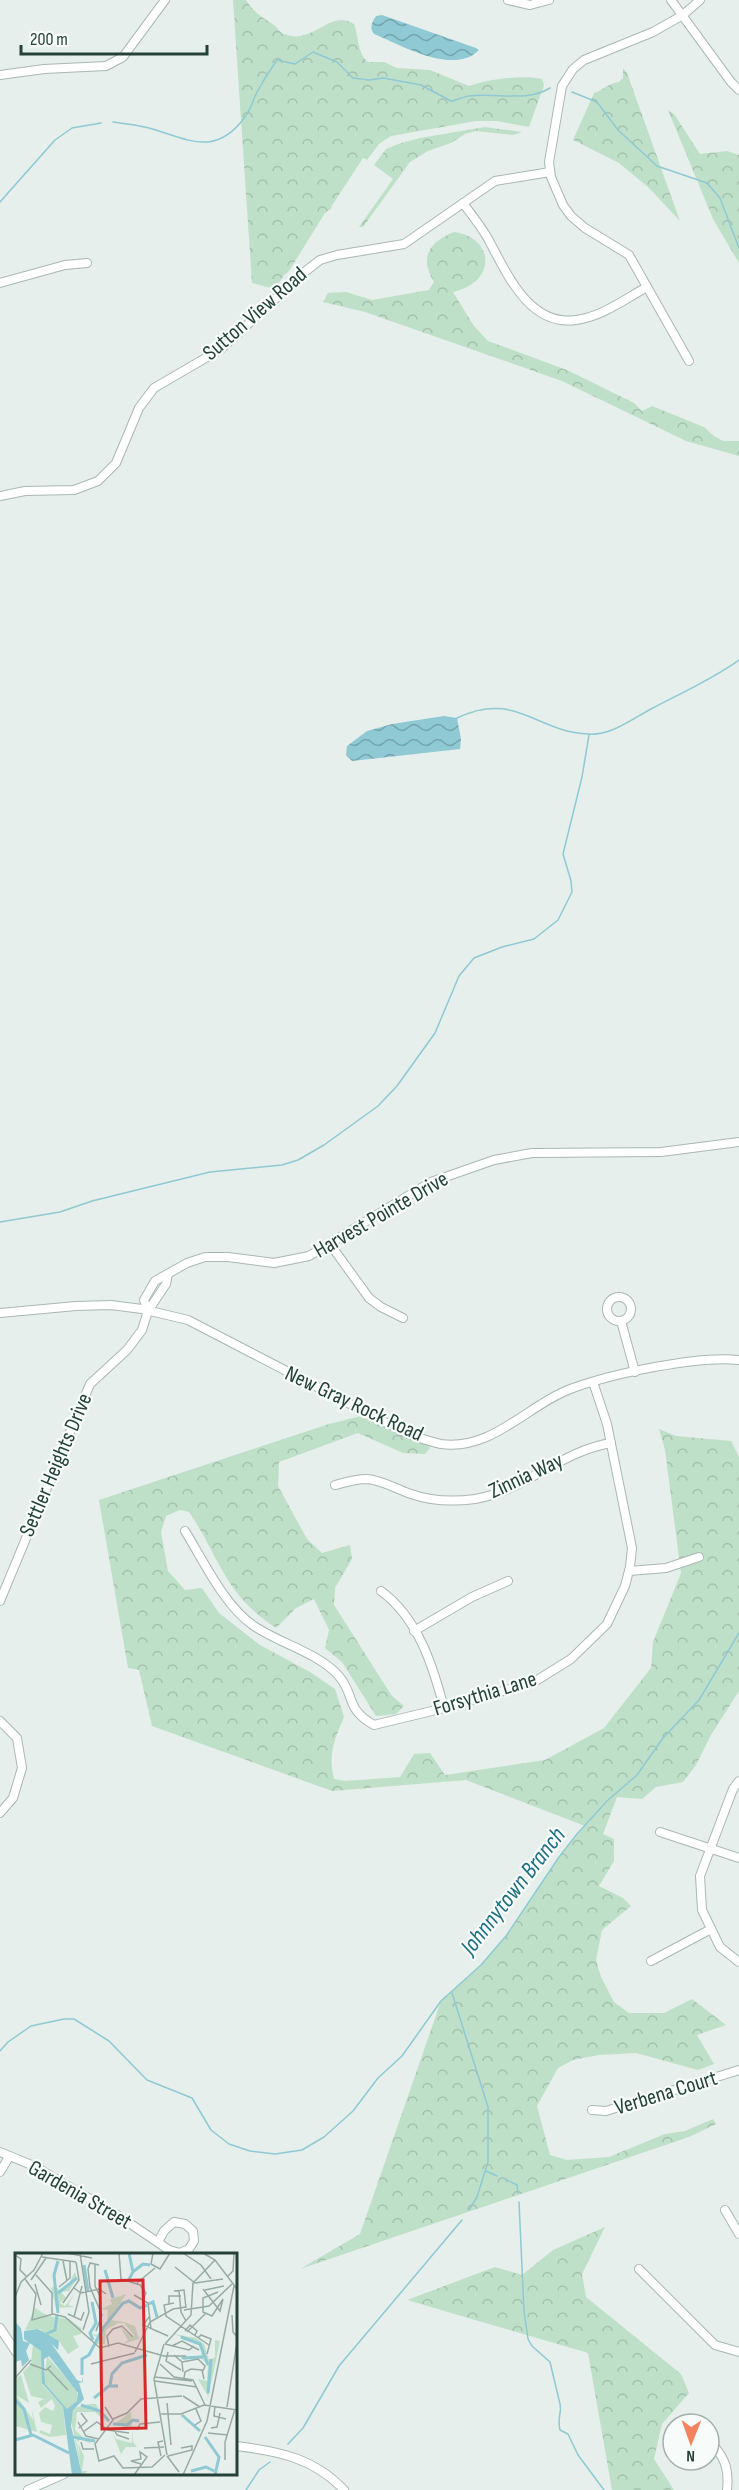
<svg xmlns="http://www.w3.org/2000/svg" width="739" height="2490" viewBox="0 0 739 2490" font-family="'Sofia Sans Condensed',sans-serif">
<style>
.forest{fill:url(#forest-crowns)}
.water{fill:url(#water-waves)}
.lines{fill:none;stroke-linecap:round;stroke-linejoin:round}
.stream{stroke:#8ec9d4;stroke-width:1.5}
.minor-casing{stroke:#a8b8b2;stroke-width:10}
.minor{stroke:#fff;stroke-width:8}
.labels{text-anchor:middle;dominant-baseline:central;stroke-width:4.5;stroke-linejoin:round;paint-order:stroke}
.street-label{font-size:22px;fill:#24423a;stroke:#f7fbf9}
.water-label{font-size:24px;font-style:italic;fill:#1c6f80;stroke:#f7fbf9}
.inset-river{fill:none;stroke:#8ec9d4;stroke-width:3}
.inset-road{fill:none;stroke:#98aaa4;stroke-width:1.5}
.view{fill:#d62828;fill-opacity:0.15;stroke:#d62828;stroke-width:3}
.inset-edge{fill:none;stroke:#24423a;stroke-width:3}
</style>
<defs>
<pattern id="forest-crowns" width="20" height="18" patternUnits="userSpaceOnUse" patternTransform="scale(1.5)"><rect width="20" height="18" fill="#bfe0c8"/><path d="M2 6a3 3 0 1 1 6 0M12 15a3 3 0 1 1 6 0" fill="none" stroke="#a4c1ad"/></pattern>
<pattern id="water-waves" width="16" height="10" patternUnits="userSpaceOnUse" patternTransform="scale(1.5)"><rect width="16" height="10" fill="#8ec9d4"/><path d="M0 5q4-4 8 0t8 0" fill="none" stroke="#74a5ad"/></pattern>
</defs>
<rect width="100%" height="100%" fill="#e6efeb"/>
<g class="forest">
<path d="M233,0H246C254,13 262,17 274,25C278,28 279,32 284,34C313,46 330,8 354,24C359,37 357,53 368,62H384L397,68L430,70L469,86C486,80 524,74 542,79L544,85L529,127L497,121H476L391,136L379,144L367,160L363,158L331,207L332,208L325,213L289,271L284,275L275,289L252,283Z"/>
<path d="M623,68L627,73L680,221L648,187L619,163L573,140L594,93C604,90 608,83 619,82L623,78Z"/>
<polygon points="668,110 674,114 700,154 727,151 739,155 739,263 713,219"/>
<polygon points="485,127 522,132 513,135 476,131 465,134 451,143 428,151 410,162 363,227 359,227 393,179 374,165 386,149 398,144 420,138"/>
<path d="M454,232C494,237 498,282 453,292L474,326L488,341L567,370L634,403L642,411L652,406L704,427L714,436L723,441H739V456L686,441L562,381L365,312L323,302L328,293L346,292L372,300L429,290L434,282C419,257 429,242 454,232Z"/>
<path d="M361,1416L400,1435L426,1443L430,1448L425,1454L403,1453L358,1433L279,1462L278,1486L307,1539L322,1553L350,1545L352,1559L335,1588L334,1605L392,1696L404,1706L396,1714L376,1716L342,1662L325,1648L329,1630L314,1599L296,1608L276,1628C223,1593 221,1559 189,1512L180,1510L166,1516L161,1532L168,1571L185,1590L202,1588L219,1613L260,1645L310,1672L335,1689L344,1717C334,1741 328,1753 334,1779L345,1781L400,1777L414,1754L430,1753L445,1775L545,1760L604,1728L651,1668L653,1642L681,1573L665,1450L659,1429L676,1436L731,1441L739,1457V1691L711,1735L696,1765L683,1782L656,1787L642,1799L617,1797L603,1834L614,1839V1861L599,1886L623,1898L631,1906L602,1930L596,1960L601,1977L614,2002L629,2013H664L692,1999L726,2025L697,2035L714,2064L698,2070L636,2053L599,2055L573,2060L558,2068L537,2106L550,2155L567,2160L609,2157L665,2134L685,2131L713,2119L716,2124L689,2137L300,2269L360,2234L441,2001L481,1965L506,1936L559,1857L585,1826L466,1780L332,1791L152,1726L139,1670L128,1668L99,1500L329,1424Z"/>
<polygon points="605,2227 582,2274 586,2297 681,2374 689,2393 662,2424 654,2459 674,2490 612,2490 588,2353 407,2300 495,2267 522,2275 553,2250"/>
</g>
<g class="water">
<path d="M382,15L476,48L479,50C454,76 401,45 374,34C369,28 372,22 376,16Z"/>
<polygon points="444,716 457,718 461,739 460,749 352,761 346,755 347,746 367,731 392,724"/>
</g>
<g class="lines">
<g class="stream">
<polyline points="572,92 597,102 618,130 657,166 707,183 720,198 739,248"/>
<path d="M113,122C125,124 138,125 149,128C188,139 215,158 245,117C251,109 253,100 257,92C263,81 270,70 277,60L295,64L313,52L337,62L353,78L369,80L383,78L421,85L451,101C457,100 463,97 469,96C497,92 525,103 550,88"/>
<polyline points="0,202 55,140 72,128 101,123"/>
<path d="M457,718C515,690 536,732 588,734C611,736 632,719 651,709C681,693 711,680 739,660"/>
<polyline points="0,1222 60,1212 92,1201 210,1172 282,1165 298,1160 324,1145 378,1106 397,1086 435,1033 459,976 474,958 502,947 534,939 558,920 572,892 571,881 563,854 582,777 589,735"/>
<polyline points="452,1993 488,2107 488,2162 477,2197 469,2210"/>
<polyline points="0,2051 8,2042 31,2026 64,2019 74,2019 109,2041 147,2080 192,2098 211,2130 229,2144 250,2151 275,2154 302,2150 324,2137 353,2111 378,2078 402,2056 441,2001 481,1965 506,1936 559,1857 577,1834 607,1801 637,1775 663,1738 699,1700 739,1633"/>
<polyline points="486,2171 497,2176"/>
<polyline points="505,2179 517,2185 518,2193"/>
<path d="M519,2202L524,2311L528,2339L532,2346L550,2362L560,2404C562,2414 557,2416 560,2430L568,2434L578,2455L604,2490"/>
<polyline points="288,2444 303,2428 339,2366 462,2220"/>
<polyline points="246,2490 259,2470 270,2462"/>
</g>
<g class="minor-casing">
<g id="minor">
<polyline points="508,0 530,5 549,0"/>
<polyline points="671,0 731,82 739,90"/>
<polyline points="0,75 44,69 106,66 123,57 165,0"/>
<path d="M463,203C471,214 480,225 487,237C506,271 528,327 576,320C601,317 625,299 647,287"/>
<polyline points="0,283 65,265 87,263"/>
<polyline points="689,361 629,255 585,228 571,216 563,205 551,177 549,162 562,86 573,69 584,60 653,32 683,15 700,0"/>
<polyline points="0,496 25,491 74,490 98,481 116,463 139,408 154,388 221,349 302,274 320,260 337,255 404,244 495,181 550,172"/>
<polyline points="330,1244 369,1298 381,1307 403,1318"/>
<circle cx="619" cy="1309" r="12"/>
<polyline points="148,1311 144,1300 155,1281 187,1263 205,1257 228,1257 274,1263 309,1256 431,1182 494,1160 532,1153 661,1152 739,1142"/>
<path d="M0,1313L76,1306L111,1305L142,1309L188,1320L406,1433C417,1437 430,1442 441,1444C493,1451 528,1404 573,1388C612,1374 698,1355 739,1360"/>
<polyline points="621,1321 635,1372"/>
<path d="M335,1485C346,1482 356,1479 367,1479C382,1480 396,1489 411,1494C431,1501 453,1502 475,1499C524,1491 561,1451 611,1443"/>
<path d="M185,1531C203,1560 225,1607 254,1626C279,1643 318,1653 338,1675C356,1695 344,1708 374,1725L444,1708L534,1682L571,1659L607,1624L625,1586L630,1567L632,1548L607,1424L593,1382"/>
<polyline points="629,1571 666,1568 699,1557"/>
<path d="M381,1591C418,1618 433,1666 444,1708"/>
<polyline points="0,1601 90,1384 127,1350 142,1330 148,1311 166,1284 168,1274"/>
<polyline points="414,1631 472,1597 508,1581"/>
<polyline points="0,1721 17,1738 22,1768 13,1798 0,1813"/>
<polyline points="739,1781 733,1789 700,1876 702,1910 720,1947 739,1962"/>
<polyline points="660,1832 739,1858"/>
<polyline points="651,1961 711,1929"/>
<polyline points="592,2110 606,2111 739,2070"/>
<polyline points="0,2152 34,2166 119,2216 169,2250 180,2253 189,2249 194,2241 193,2231 185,2224 174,2222 164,2231 158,2242"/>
<polyline points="0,2172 9,2157"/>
<polyline points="725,2210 739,2234"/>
<polyline points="639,2269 715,2345 739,2352"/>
<polyline points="0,2328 16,2352"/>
<path d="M236,2446C278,2451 314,2458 344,2490"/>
<path d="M714,2446C726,2460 729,2471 727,2490"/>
<polyline points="28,2490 64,2474"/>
</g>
</g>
<use href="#minor" class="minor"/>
</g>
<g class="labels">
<g class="street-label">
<text transform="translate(255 314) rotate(-41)">Sutton View Road</text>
<text transform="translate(381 1215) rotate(-30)">Harvest Pointe Drive</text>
<text transform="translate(354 1404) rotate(25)">New Gray Rock Road</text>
<text transform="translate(56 1465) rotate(-67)">Settler Heights Drive</text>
<text transform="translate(526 1476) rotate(-25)">Zinnia Way</text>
<text transform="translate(485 1694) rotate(-17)">Forsythia Lane</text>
<text transform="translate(666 2093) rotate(-17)">Verbena Court</text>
<text transform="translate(80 2195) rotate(30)">Gardenia Street</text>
</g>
<g class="water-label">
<text transform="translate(513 1891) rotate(-52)">Johnnytown Branch</text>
</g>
</g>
<g transform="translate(15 2253)">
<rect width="222" height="222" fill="#e6efeb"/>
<path d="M60,19L62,25L54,38L46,39L51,45L45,50L50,53L60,40L53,52L60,54L41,55L36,35L40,33L44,37L53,32ZM111,41L95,67L109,69L120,73L124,86L108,91L113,87L105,74L118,85L119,82L109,70H103L91,77L90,91H81L82,84L75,80L82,82L92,69L93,57L86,56L97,51L95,47L86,50ZM159,81L181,85L189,91L194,107L200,104V87L205,88L192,150L193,143L183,126L192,128L193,111L183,103L170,107L162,103L170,105L186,102L187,93ZM18,91L27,99L28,132L48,154L51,182L35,184L24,180L27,171L25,177L35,181L37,172L26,169L24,160L30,154L38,158L40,153L37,146L26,155L23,149L29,146L16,143L8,119L16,111ZM6,122L14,150L1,142L18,167L17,156L22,179L0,173V126ZM75,151H81L91,169L80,159H62L60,177L70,186L81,187L74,190L65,186L63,189L60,183L65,204L63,190L69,203L67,218H73L67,222L56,167L59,155ZM116,159L118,189L122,194H111L106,201L98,181L101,186L117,190V176L99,171Z" fill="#bfe0c8"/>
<path d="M20,55L33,63L54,66L66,75V81L58,83L64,94L53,101L44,88L42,91L25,76L10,77ZM32,103L62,138L63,147L52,157L29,130Z" fill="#bfe0c8"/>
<path d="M0,69L6,75L8,88L15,90L11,98L14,107L7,114L6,107L0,109ZM23,76L44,88L43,97L36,90L62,127L67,129V123L68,129L64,130L69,146L58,157L56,173L67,222H57L48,154L27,130L26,98L9,86V78ZM34,103L63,140L62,148L52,156L30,131L29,106Z" fill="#8ec9d4" fill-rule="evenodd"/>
<path class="inset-river" d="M69,12L73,38M90,17L98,45M119,18L128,11L135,12M113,28L118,19L114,0M43,40L62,25M77,49L81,70L75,80L78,87M134,51L138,49L142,64M43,60L39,22L43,8M31,81L40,77L42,62M166,84L185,91L193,112M167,105L188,104M67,122V106L74,102L88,75L108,50L114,48L125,55L132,52M95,132L97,121L107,110L132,102M193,140L196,106M79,145L94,133H103M0,147L9,156L16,182M66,152L85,158L94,168M167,162L185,178M98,171L112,172L118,167L124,168M58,184L80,188M190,184L204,204L200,222M0,187L18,182L54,200M176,218L191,214L199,218"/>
<path class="inset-road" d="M52,0L77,5M65,0L74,59L68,77M104,0L106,26L125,32L131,40L128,47M138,0L136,11L145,16L155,0M168,0L186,12L196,26M188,0L200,7L222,36M0,2L6,6L5,17L12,24M27,4L61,9M48,8L52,28M80,11V33L86,45M160,14L180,30L208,26M21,22L37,40V62M213,23L218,18L219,0M10,26L21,41L17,67L38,61L50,64L85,95L103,90L149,103H171M16,27L31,5M122,30L140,15M20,31L26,52M44,34L55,25V8M59,35L66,40L84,36L91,41M188,36L205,58L208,46M190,37L209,33M159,38L169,37L171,55M164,38L166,59L171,68M203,39L188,45V59L197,63L208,46M119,42L133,50L136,76M0,44L6,29L19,17L28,0M48,50L64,27L61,9M159,50L149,52L151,63L194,92M154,51V43H166M169,57L194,53L217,31M53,61L66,67L69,59M217,62L218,79L222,84M135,63L128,72L153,83M59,64L67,33M81,78L87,62L75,34L73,16L75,10L84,12M170,78L175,72L182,78L180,82M172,79L190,61M183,85L186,82L196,86L192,101M149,91L139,126L152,202M150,91L174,97L179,93M150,91L176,62L178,30L200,7M157,93L167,88L184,97M94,94L92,83L98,76L107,73L118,84M120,99L135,69L158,56L171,54M153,99L151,108L166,117M159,102L167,109L168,119M167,109L183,106L190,113L188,118M79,110L76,111L120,100M15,111L31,117L36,113M145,111L159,124L178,127L190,152M33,116L53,137M140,124L177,128M0,125L16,107M169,125L170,119L176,116L187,117L189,126M140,128L182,134M168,143L185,154M152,150L156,192M200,153L199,163L211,166M90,154L98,167L80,191L84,208L99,203L108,215L137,214L150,202M212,154L222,89M146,161H166L189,152L222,157M98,166L112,160L126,146L167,143M63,169L71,183L84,186M180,172L186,168L181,156M64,175L72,168L66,160M196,175L202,174L205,160M99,176L102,182L114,186M122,177L125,171L145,169M68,179L82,169L93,177L114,180M193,180L213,182M66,189L68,196H79M129,195L149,194M146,203L143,189L148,188M152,203L164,219M153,203L177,197V193L166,195M210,207V189L220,156M119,222L132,204L125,199L126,206L116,208L126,211M168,222L192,168L219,33"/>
<path class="view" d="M128,27L131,175L87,176L85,28Z"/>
<rect width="222" height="222" class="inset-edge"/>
</g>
<g transform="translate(691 2442) rotate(181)"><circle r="28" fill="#f7fbf9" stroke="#a3b1ad" stroke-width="1.5"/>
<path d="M0-4.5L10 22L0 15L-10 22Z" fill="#f4845f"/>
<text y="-9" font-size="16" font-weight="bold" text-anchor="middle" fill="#24423a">N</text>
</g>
<path d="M21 45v9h186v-9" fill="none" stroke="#24423a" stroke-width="3"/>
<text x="30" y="45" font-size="18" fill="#24423a" stroke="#f7fbf9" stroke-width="4.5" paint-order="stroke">200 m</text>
</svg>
